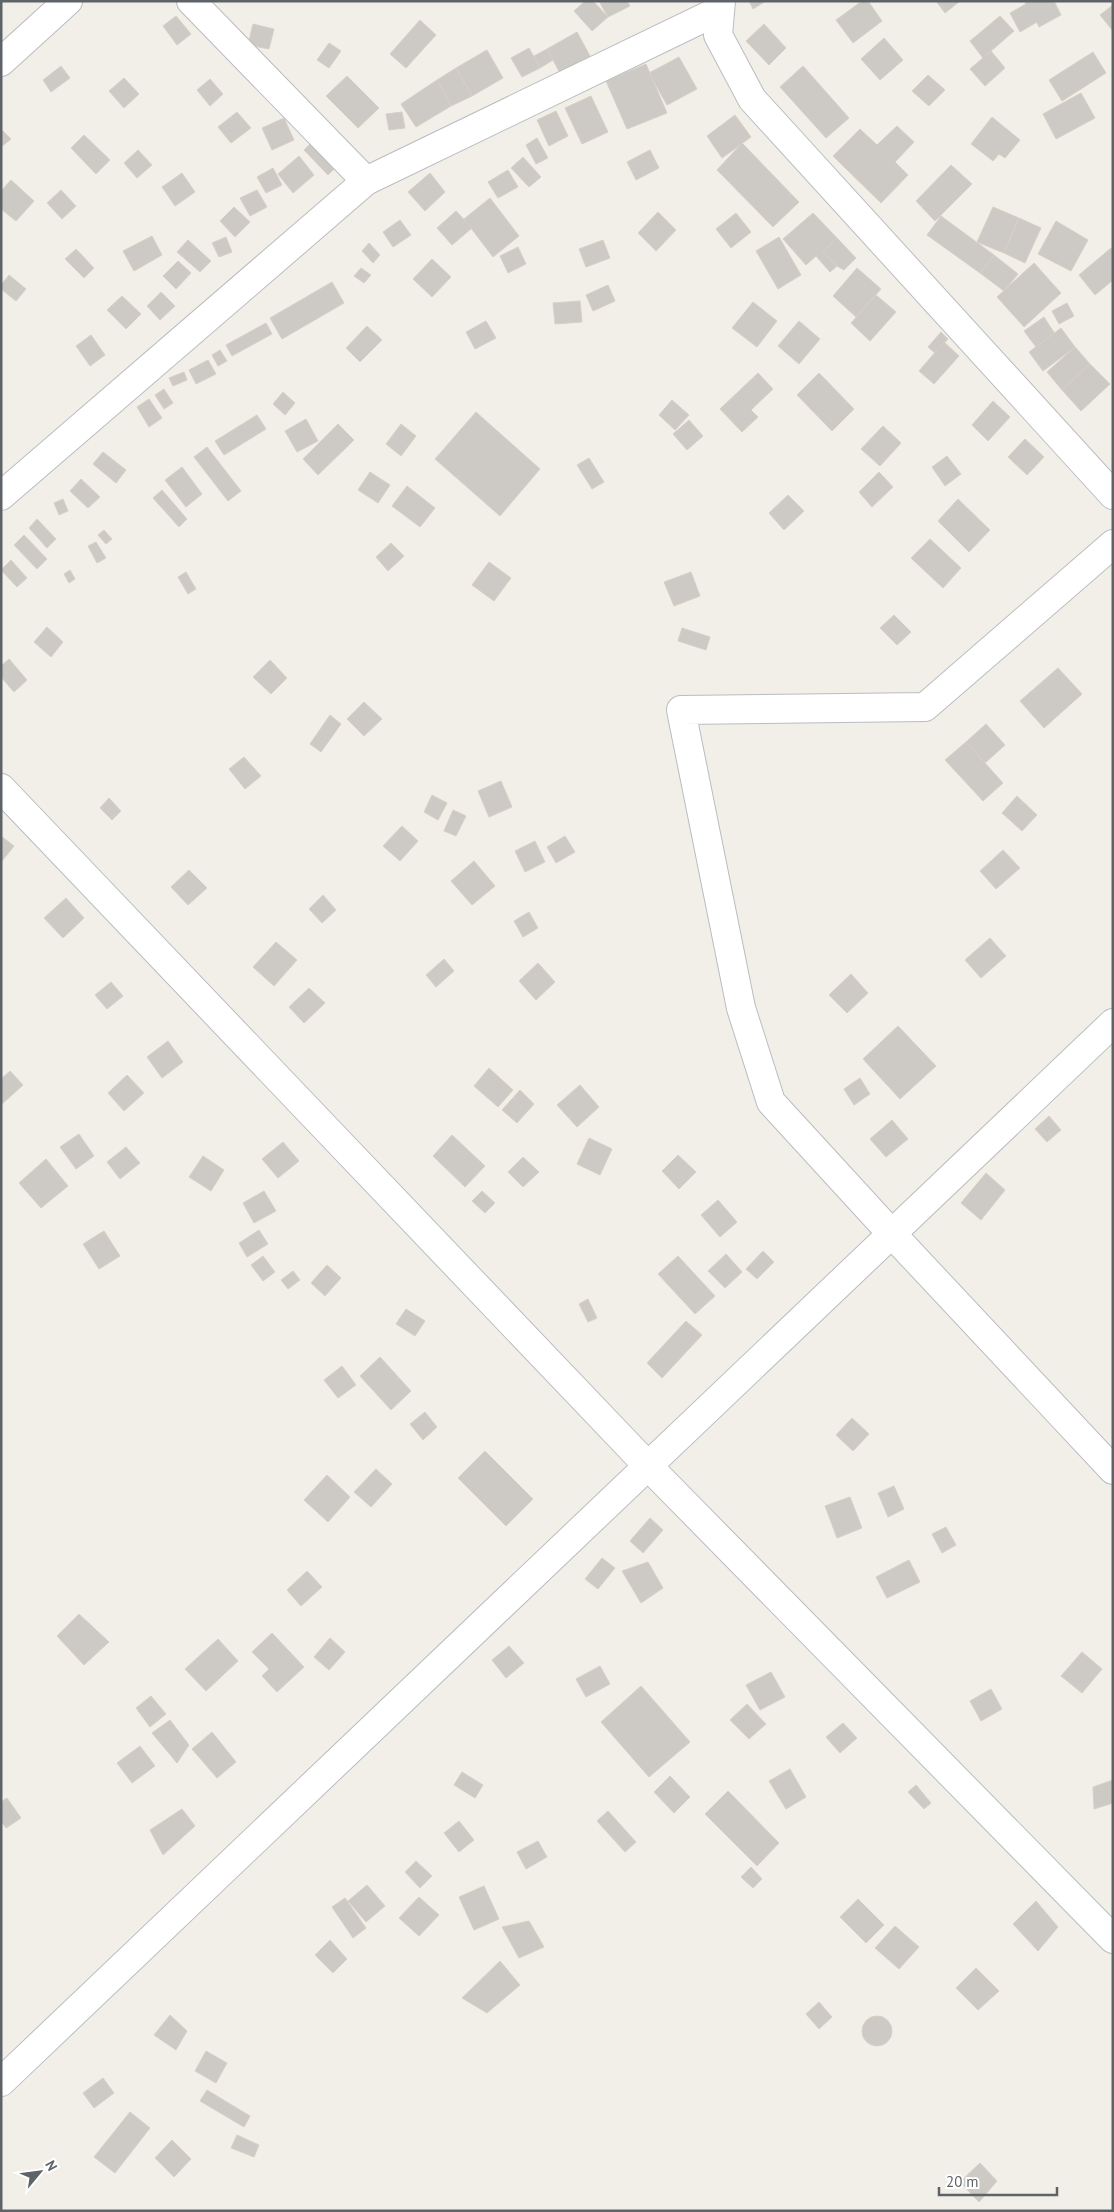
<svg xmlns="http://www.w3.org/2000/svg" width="1114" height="2212" viewBox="0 0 1114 2212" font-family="'PT Sans',sans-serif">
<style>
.building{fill:#cdc9c4;stroke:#d7d0c4}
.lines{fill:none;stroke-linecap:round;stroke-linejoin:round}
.street-casing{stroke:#b9bdc1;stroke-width:30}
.street{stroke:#fff;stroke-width:28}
</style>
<rect width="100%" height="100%" fill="#f1efe7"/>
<g class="building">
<polygon points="585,1 593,1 608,17 592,31 574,11"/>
<polygon points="599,1 627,1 630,6 608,17"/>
<polygon points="749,1 766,1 753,9"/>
<polygon points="862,1 868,1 882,21 853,43 836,20"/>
<polygon points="936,1 960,1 945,13"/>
<polygon points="1024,1 1054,1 1061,15 1039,27 1037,22 1020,32 1010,13 1026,4"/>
<polygon points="1113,5 1113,31 1100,15"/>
<polygon points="176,16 191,34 177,45 163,26"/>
<polygon points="1000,16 1014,31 983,58 970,41"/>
<polygon points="420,20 436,35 406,68 390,54"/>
<polygon points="253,24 274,29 269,49 248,45"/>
<polygon points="764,24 786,48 769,65 746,41"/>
<polygon points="577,32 590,56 560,73 547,49"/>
<polygon points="884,38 903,60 880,80 861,59"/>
<polygon points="329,43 341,51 329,68 317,60"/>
<polygon points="529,48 540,68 522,77 511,58"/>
<polygon points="547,49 553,60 540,68 534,56"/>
<polygon points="487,50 503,78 472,96 456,68"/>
<polygon points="991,51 1005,68 985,86 970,69"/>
<polygon points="1093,52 1106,73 1062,101 1049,80"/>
<polygon points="679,57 697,89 667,105 649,73"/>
<polygon points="646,64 667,113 627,129 606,81"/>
<polygon points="61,66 70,78 51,92 43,80"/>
<polygon points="803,66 849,118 826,138 780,87"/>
<polygon points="456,68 472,96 451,106 437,80"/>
<polygon points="928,75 945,90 929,106 912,91"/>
<polygon points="347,76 379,108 358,128 326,96"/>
<polygon points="124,78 139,94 124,108 109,91"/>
<polygon points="210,79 223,94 210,106 197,90"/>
<polygon points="437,80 451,106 416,127 401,104"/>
<polygon points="1081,93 1095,118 1056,139 1043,114"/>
<polygon points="591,96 608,132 582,144 565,108"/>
<polygon points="556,111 568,136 549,146 537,120"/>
<polygon points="237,112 251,128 231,143 218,127"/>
<polygon points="402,112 405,128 389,130 386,114"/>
<polygon points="735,115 751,137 722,158 707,136"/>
<polygon points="992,117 1020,140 1005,158 999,154 993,161 971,144"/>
<polygon points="284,118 294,140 272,150 262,128"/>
<polygon points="897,126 914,142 895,162 908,175 881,203 833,156 860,129 877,145"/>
<polygon points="1,129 11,139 1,147"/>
<polygon points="84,135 110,160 96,174 71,148"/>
<polygon points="318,136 342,161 328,175 304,150"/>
<polygon points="537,138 548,158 536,164 526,145"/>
<polygon points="742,143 799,202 773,227 717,170"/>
<polygon points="138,150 152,165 137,178 124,163"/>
<polygon points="650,150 659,168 636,180 627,162"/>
<polygon points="299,156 314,175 293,193 278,174"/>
<polygon points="523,157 541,177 529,187 511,168"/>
<polygon points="951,165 972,184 935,221 916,201"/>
<polygon points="273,168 282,185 266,193 257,177"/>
<polygon points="508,170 518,187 498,198 488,182"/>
<polygon points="182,173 195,192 175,206 162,187"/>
<polygon points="430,173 445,192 425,211 408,192"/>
<polygon points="11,180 34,201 16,221 1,209 1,191"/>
<polygon points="61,190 76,206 62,219 47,203"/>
<polygon points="257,190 267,207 250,216 240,198"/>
<polygon points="490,198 519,236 493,257 464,219"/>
<polygon points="234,207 250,222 235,237 220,221"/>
<polygon points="993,207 1019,218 1004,253 977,242"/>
<polygon points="456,211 472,228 452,245 437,228"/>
<polygon points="658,212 676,230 656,251 638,233"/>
<polygon points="736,213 751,232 731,248 716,229"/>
<polygon points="813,213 837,238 823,252 837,266 830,272 816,256 806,265 783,239"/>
<polygon points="941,216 994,255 980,273 927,235"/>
<polygon points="1019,218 1041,228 1025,263 1004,253"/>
<polygon points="400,220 411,235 393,247 383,232"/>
<polygon points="1056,221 1088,240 1071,271 1038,254"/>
<polygon points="152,236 162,255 134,271 123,251"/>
<polygon points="226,237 232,252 219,257 212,243"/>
<polygon points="779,237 801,275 778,289 756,251"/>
<polygon points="837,238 856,258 844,270 837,266 823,252"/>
<polygon points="188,240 211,261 200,272 177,252"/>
<polygon points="603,240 610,258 586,267 579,249"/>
<polygon points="369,243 380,255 373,263 362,251"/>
<polygon points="518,247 526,264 508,273 500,256"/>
<polygon points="1111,248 1113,250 1113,280 1095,295 1079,275"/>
<polygon points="76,249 94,268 84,278 65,259"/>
<polygon points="994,255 1018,274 1004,291 980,273"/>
<polygon points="432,259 451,277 432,297 413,279"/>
<polygon points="178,261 191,273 176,289 163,276"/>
<polygon points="1034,263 1061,293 1024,327 997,297"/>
<polygon points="361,268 371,275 364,283 354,276"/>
<polygon points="857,268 881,289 856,317 833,296"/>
<polygon points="9,275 26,289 16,301 1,289 1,285"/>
<polygon points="332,282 344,303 282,339 270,318"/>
<polygon points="608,285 615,301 593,311 586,295"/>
<polygon points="161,292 175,306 160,320 147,306"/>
<polygon points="876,295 896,312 870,341 851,323"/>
<polygon points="122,296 141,314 126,329 107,310"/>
<polygon points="580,301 582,322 555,324 553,303"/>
<polygon points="753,302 777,321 757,347 732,328"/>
<polygon points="1067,303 1074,316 1059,324 1052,311"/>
<polygon points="1044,317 1055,334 1036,347 1024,331"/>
<polygon points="486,321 496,338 475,349 466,332"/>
<polygon points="799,321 820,339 799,364 778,346"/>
<polygon points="266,323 272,334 232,356 226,345"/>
<polygon points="367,326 382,340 360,362 346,348"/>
<polygon points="1061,328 1075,347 1043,371 1029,352"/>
<polygon points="941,332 948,339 935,353 928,347"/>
<polygon points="91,335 105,355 90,366 76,346"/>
<polygon points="944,342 959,356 934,384 919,371"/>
<polygon points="1075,347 1090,364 1062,390 1047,372"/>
<polygon points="220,350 227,361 218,366 212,355"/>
<polygon points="208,360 216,374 196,384 189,370"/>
<polygon points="1090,364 1110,384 1081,411 1062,390"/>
<polygon points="184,372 187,380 173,386 169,378"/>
<polygon points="758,373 773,389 751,410 758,417 742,432 720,409"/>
<polygon points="819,373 854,409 832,431 797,395"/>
<polygon points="164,389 173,403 164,409 155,395"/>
<polygon points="283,392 295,403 285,415 273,404"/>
<polygon points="149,399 162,418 149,427 137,407"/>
<polygon points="672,400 689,415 675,430 659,415"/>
<polygon points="993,401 1010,417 988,441 972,425"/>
<polygon points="476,412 540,469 500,516 435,459"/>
<polygon points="257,415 266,429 224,455 215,441"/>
<polygon points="306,419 318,441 297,452 285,431"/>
<polygon points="689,420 703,436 687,450 673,434"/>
<polygon points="338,424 354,440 318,475 303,459"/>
<polygon points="401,424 416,436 401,456 386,444"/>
<polygon points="883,426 901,443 880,466 861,449"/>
<polygon points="1025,439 1044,457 1027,475 1008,457"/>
<polygon points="207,447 241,491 228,501 194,457"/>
<polygon points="103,452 126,470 116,483 93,464"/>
<polygon points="947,456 961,474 945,486 932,467"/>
<polygon points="589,458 604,482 592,489 577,465"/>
<polygon points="182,467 202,494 186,507 165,480"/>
<polygon points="370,472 390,485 378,503 358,490"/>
<polygon points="879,472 893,487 872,507 859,492"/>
<polygon points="81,479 100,497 88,508 70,491"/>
<polygon points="407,486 435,508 420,527 392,506"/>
<polygon points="162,490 187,519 179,527 153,498"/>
<polygon points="788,495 804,511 784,530 769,513"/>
<polygon points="63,499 68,511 59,515 54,503"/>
<polygon points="958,499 990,530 969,552 938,521"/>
<polygon points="37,519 56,539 47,548 29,528"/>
<polygon points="104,530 112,539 106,544 98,535"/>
<polygon points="24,535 47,559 37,569 14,545"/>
<polygon points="930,539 961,568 943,588 911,558"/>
<polygon points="96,542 106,558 97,563 88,546"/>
<polygon points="391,543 404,556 388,571 376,557"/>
<polygon points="11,560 27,578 17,587 1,570"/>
<polygon points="489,562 511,578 494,601 472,585"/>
<polygon points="70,570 75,579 69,583 64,574"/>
<polygon points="186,572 196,589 188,594 178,577"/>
<polygon points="691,572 700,596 674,606 664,582"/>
<polygon points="894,615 911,632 897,645 880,628"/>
<polygon points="47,627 63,642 51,657 34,642"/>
<polygon points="682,628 710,637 706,650 678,641"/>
<polygon points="9,659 27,680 14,692 1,677 1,666"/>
<polygon points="270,660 287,678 271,694 253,677"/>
<polygon points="1058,668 1082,694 1044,728 1020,701"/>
<polygon points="364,702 382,719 364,736 347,719"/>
<polygon points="330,715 341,724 321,752 310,744"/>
<polygon points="986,724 1005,745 985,763 966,742"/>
<polygon points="966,742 1003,783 983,801 945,760"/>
<polygon points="244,757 261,776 245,789 229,769"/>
<polygon points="501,781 512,807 489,817 478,791"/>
<polygon points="432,795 447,803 438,820 424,812"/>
<polygon points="1017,796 1037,815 1022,831 1002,813"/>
<polygon points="109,798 121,811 112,820 100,808"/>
<polygon points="453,810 466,816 456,836 444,831"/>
<polygon points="402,826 418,841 400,861 383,846"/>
<polygon points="1,836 14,846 2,861 1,860"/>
<polygon points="565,836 575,852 556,863 547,847"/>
<polygon points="535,841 545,862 525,872 515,851"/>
<polygon points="1003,850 1020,868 996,889 980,871"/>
<polygon points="474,861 495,886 472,905 451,881"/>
<polygon points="189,870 207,888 188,905 171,887"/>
<polygon points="323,895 336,910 322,923 309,909"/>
<polygon points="66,898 84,918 63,938 44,918"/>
<polygon points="529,912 538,928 523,937 514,921"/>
<polygon points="990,938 1006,956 981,978 965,960"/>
<polygon points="276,942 297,960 274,986 253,967"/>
<polygon points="444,959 454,971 436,987 426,975"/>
<polygon points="538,963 555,982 536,1000 519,981"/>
<polygon points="851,974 868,993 847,1013 829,995"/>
<polygon points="111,982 123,996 107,1009 95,995"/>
<polygon points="309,988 325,1003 304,1023 289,1007"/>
<polygon points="898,1026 936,1066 900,1099 863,1059"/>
<polygon points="168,1041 183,1062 162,1078 147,1057"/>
<polygon points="489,1068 513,1090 498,1107 474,1086"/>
<polygon points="10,1071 23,1085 2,1104 1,1079"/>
<polygon points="127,1075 144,1093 124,1111 108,1093"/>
<polygon points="860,1078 870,1094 854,1105 844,1089"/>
<polygon points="580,1085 599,1107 577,1127 557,1105"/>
<polygon points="520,1090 534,1104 517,1123 502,1110"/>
<polygon points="1049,1116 1061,1130 1047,1142 1035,1129"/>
<polygon points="892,1120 908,1139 886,1157 870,1139"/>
<polygon points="79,1134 94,1156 76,1169 60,1147"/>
<polygon points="452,1135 485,1166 465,1187 433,1156"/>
<polygon points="589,1138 612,1149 600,1175 577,1164"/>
<polygon points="283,1142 299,1161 278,1178 262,1159"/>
<polygon points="126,1147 140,1163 120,1179 107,1162"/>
<polygon points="678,1155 696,1172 679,1189 662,1171"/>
<polygon points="203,1156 224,1170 211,1191 189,1177"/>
<polygon points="523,1157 539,1172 523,1187 508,1172"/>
<polygon points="46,1159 68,1186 41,1208 19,1183"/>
<polygon points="986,1173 1005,1190 981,1220 961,1203"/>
<polygon points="264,1191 276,1211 254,1223 243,1203"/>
<polygon points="482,1191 495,1203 485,1213 472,1201"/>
<polygon points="718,1200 737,1222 720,1237 701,1215"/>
<polygon points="259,1230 268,1244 247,1257 239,1243"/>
<polygon points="104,1231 120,1256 99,1269 83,1244"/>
<polygon points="763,1251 774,1262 757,1279 746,1269"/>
<polygon points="726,1254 742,1272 725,1288 708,1271"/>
<polygon points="263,1256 275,1272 263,1281 251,1265"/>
<polygon points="678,1256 715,1296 695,1314 658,1274"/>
<polygon points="327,1265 341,1278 325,1296 311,1283"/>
<polygon points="293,1271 300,1280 288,1289 281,1280"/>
<polygon points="588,1299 597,1318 588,1322 579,1304"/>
<polygon points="406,1309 425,1321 415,1336 396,1324"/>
<polygon points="686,1321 702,1335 662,1378 647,1363"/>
<polygon points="380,1357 411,1391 391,1410 360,1376"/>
<polygon points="342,1366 356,1385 338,1398 324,1380"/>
<polygon points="425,1412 437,1427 423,1440 410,1424"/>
<polygon points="852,1418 869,1434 853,1451 836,1435"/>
<polygon points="485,1451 533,1499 506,1526 458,1478"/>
<polygon points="376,1469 392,1484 371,1507 354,1492"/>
<polygon points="327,1475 350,1497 328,1522 304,1500"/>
<polygon points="894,1486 904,1509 888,1517 878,1493"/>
<polygon points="850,1497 862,1528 837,1538 825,1506"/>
<polygon points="650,1518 663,1530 643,1553 630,1541"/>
<polygon points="946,1527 956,1545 942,1553 932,1534"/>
<polygon points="602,1558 615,1568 598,1589 585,1579"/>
<polygon points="909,1560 920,1582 887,1598 876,1577"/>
<polygon points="648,1562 663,1588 641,1603 622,1571"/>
<polygon points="307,1571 322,1587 301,1606 287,1590"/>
<polygon points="79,1614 109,1642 84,1665 57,1636"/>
<polygon points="272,1633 304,1667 277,1692 262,1676 269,1669 252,1652"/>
<polygon points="330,1638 345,1652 329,1670 314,1657"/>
<polygon points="218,1639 238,1661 206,1691 185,1669"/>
<polygon points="509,1646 524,1663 506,1678 492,1660"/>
<polygon points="1082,1652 1102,1669 1082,1693 1061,1676"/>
<polygon points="600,1666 610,1684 586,1697 576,1679"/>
<polygon points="771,1672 785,1697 760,1710 746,1685"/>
<polygon points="641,1686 690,1742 649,1777 601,1722"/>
<polygon points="991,1689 1002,1709 981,1721 970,1701"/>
<polygon points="151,1696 166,1714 150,1727 136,1708"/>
<polygon points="747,1704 766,1724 749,1739 730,1720"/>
<polygon points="170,1720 189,1745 177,1763 152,1733"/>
<polygon points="843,1723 857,1738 840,1753 826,1737"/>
<polygon points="212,1732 236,1762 217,1778 192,1749"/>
<polygon points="140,1746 155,1766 132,1783 117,1763"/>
<polygon points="790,1769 806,1797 786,1809 769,1781"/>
<polygon points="462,1772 483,1785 475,1798 454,1785"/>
<polygon points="670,1776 690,1797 674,1813 654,1792"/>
<polygon points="1113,1780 1113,1803 1094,1809 1093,1787"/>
<polygon points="916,1785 931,1803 924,1809 908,1792"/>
<polygon points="728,1791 779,1843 757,1866 705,1814"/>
<polygon points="7,1798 21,1818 6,1828 1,1821 1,1802"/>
<polygon points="182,1809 195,1826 163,1855 150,1830"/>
<polygon points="608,1811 636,1842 625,1852 597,1821"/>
<polygon points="459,1821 474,1840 459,1852 444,1833"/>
<polygon points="538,1841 547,1857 526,1869 517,1852"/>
<polygon points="416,1861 432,1876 420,1888 405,1872"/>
<polygon points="751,1867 762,1879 753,1888 741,1877"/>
<polygon points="367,1885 385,1906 366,1922 348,1901"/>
<polygon points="484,1886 499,1919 474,1930 459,1897"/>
<polygon points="419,1897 439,1915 419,1936 399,1918"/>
<polygon points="345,1898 366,1928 353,1938 332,1907"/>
<polygon points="858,1899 884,1925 866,1943 840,1917"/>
<polygon points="1036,1901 1058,1927 1038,1951 1013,1924"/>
<polygon points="529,1921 544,1947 519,1958 502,1927"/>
<polygon points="895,1926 919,1947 899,1969 875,1948"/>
<polygon points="330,1940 347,1959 333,1973 315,1955"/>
<polygon points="500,1961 520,1985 487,2013 462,1998"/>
<polygon points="976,1968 999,1991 978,2010 956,1988"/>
<polygon points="819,2002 832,2017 819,2029 806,2014"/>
<polygon points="170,2015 187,2031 176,2050 154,2035"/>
<circle cx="877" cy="2031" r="15"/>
<polygon points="206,2051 227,2063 216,2083 195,2071"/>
<polygon points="103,2078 114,2093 94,2108 83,2093"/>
<polygon points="207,2090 250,2116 244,2127 200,2101"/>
<polygon points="130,2112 150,2128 115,2173 94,2157"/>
<polygon points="237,2135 259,2145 254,2157 231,2148"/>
<polygon points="172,2140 191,2159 174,2177 155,2158"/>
<polygon points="980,2163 997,2181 979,2202 960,2182"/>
</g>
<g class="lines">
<g class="street-casing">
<g id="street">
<polyline points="191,1 366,181"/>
<polyline points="721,1 718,35 752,99 1113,495"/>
<polyline points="1,62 68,1"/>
<polyline points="1,496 366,181 720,10"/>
<polyline points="1113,544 925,707 681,710 741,1008 771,1102 892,1234 1113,1470"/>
<polyline points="1,788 649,1467 1113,1939"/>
<polyline points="1,2082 1113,1023"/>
</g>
</g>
<use href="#street" class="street"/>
</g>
<rect width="1114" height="2212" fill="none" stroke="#5e6368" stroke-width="5"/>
<g transform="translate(40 2172) rotate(61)" stroke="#ffffff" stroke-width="4" paint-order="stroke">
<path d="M0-4L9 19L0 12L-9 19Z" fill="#5e6368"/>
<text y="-8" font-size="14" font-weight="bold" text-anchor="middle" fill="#5e6368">N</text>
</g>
<path d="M939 2187v8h118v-8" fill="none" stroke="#5e6368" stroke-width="2.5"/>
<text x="946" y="2187" font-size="15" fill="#5e6368" stroke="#ffffff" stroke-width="4" paint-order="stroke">20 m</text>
</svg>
